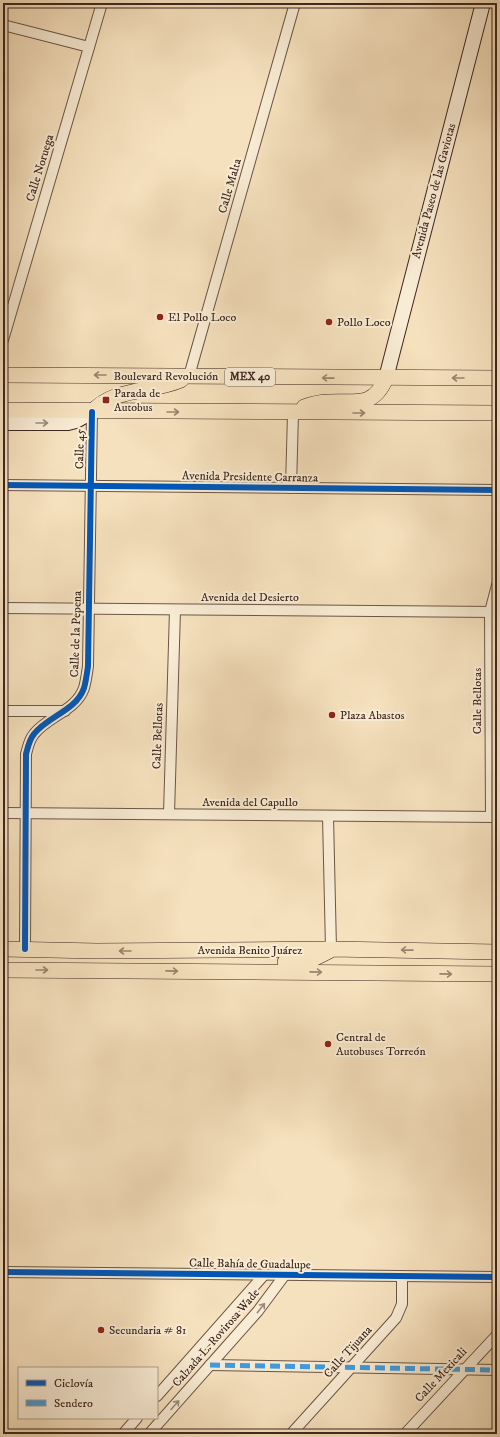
<svg xmlns="http://www.w3.org/2000/svg" width="500" height="1437" viewBox="0 0 500 1437" font-family="'IM FELL DW Pica',serif">
<style>
.lines{fill:none;stroke-linecap:round;stroke-linejoin:round}
.street-casing{stroke:#6b5646;stroke-width:12}
.secondary-casing{stroke:#3d271e;stroke-width:16}
.primary-casing{stroke:#3d271e;stroke-width:16}
.street{stroke:#f9ecd5;stroke-width:10}
.secondary{stroke:#f9ecd5;stroke-width:14}
.primary{stroke:#f6e1be;stroke-width:15}
.quiet{stroke:#3f9ce0;stroke-width:5;stroke-dasharray:10 5;stroke-linecap:butt}
.cycleway-casing{stroke:#f9ecd5;stroke-width:8}
.cycleway{stroke:#0057b8;stroke-width:6}
.oneway{stroke:#9a846e}
.oneway2{stroke:#9b8a7a}
.poi-dot{fill:#8f2418;stroke:#f9ecd5;stroke-width:1.5}
.labels{text-anchor:middle;dominant-baseline:central;stroke-width:4;stroke-linejoin:round;paint-order:stroke}
.shield{fill:#f9ecd5;stroke:#756255;stroke-width:1}
.shield-label{font-size:11px;font-weight:bold;fill:#3d271e}
.street-label{font-size:12px;fill:#3d271e;stroke:#f9ecd5}
.poi-label{font-size:12px;fill:#3d271e;stroke:#f9ecd5;text-anchor:start}
</style>
<rect width="100%" height="100%" fill="#f6e1be"/>
<filter id="stains"><feTurbulence type="fractalNoise" baseFrequency=".005" numOctaves="4"/><feColorMatrix values="0 0 0 0 .2 0 0 0 0 .09 0 0 0 0 .02 0 0 0 .5 -.17"/></filter>
<radialGradient id="worn" r=".72"><stop offset=".6" stop-color="#630" stop-opacity="0"/><stop offset="1" stop-color="#630" stop-opacity=".3"/></radialGradient>
<g class="lines">
<g class="street-casing">
<g id="street">
<polyline points="3,25 89,47"/>
<polyline points="3,340 102,3"/>
<polyline points="189,376 295,3"/>
<polyline points="3,485 497,490"/>
<polyline points="291,488 293,413"/>
<polyline points="3,608 497,612"/>
<polyline points="3,711 65,711"/>
<polyline points="3,813 497,817"/>
<polyline points="169,814 175,610"/>
<polyline points="328,816 331,949"/>
<polyline points="491,817 490,612 497,585"/>
<path d="M25,949L26,754C28,747 29,740 34,734C48,716 76,711 84,688C86,681 87,673 88,666L92,412"/>
<polyline points="3,1272 497,1277"/>
<polyline points="210,1365 497,1370"/>
<polyline points="157,1396 264,1275"/>
<polyline points="123,1434 137,1418"/>
<polyline points="149,1434 258,1311 284,1276"/>
<polyline points="291,1434 396,1318 402,1304 402,1277"/>
<polyline points="405,1434 497,1335"/>
</g>
</g>
<g class="secondary-casing">
<g id="secondary">
<polyline points="386,378 483,3"/>
<polyline points="3,423 68,423 76,421 92,412"/>
</g>
</g>
<g class="primary-casing">
<g id="primary">
<polyline points="3,375 497,378"/>
<path d="M304,407C312,404 320,402 329,402C355,400 373,409 386,378"/>
<polyline points="3,410 497,413"/>
<path d="M92,412C114,387 152,393 181,380"/>
<polyline points="3,949 97,951 331,949 497,952"/>
<polyline points="285,962 309,961 329,951"/>
<polyline points="3,970 497,974"/>
</g>
</g>
<use href="#street" class="street"/>
<use href="#secondary" class="secondary"/>
<use href="#primary" class="primary"/>
<polyline class="quiet" points="210,1365 497,1370"/>
<g class="cycleway-casing">
<g id="cycleway">
<polyline points="3,485 497,490"/>
<path d="M25,949L26,754C28,747 29,740 34,734C48,716 76,711 84,688C86,681 87,673 88,666L92,412"/>
<polyline points="3,1272 497,1277"/>
</g>
</g>
<use href="#cycleway" class="cycleway"/>
</g>
<defs><path id="oneway-shaft" d="M-6 0H5M1.5-3L5.5 0L1.5 3" fill="none" stroke-width="1.6" stroke-linecap="round" stroke-linejoin="round"/></defs>
<g class="oneway">
<use href="#oneway-shaft" transform="translate(100 375) rotate(-180)"/>
<use href="#oneway-shaft" transform="translate(328 378) rotate(-179)"/>
<use href="#oneway-shaft" transform="translate(458 378) rotate(-180)"/>
<use href="#oneway-shaft" transform="translate(173 412)"/>
<use href="#oneway-shaft" transform="translate(359 413)"/>
<use href="#oneway-shaft" transform="translate(407 950) rotate(-179)"/>
<use href="#oneway-shaft" transform="translate(125 951) rotate(180)"/>
<use href="#oneway-shaft" transform="translate(42 970)"/>
<use href="#oneway-shaft" transform="translate(172 971) rotate(1)"/>
<use href="#oneway-shaft" transform="translate(316 972) rotate(1)"/>
<use href="#oneway-shaft" transform="translate(446 974) rotate(1)"/>
</g>
<g class="oneway2">
<use href="#oneway-shaft" transform="translate(42 423)"/>
<use href="#oneway-shaft" transform="translate(261 1308) rotate(-52)"/>
<use href="#oneway-shaft" transform="translate(175 1405) rotate(-48)"/>
</g>
<g class="poi-dot">
<circle cx="160" cy="317" r="4"/>
<circle cx="329" cy="322" r="4"/>
<rect x="102" y="396" width="8" height="8" rx="2"/>
<circle cx="332" cy="715" r="4"/>
<circle cx="328" cy="1044" r="4"/>
<circle cx="101" cy="1330" r="4"/>
</g>
<g class="labels">
<rect class="shield" x="225" y="368" width="50" height="18" rx="3"/>
<g class="shield-label">
<text x="250" y="377">MEX 40</text>
</g>
<g class="street-label">
<text transform="translate(40 168) rotate(-73)">Calle Noruega</text>
<text transform="translate(230 186) rotate(-74)">Calle Malta</text>
<text transform="translate(434 191) rotate(-75)">Avenida Paseo de las Gaviotas</text>
<text x="166" y="376">Boulevard Revolución</text>
<text transform="translate(80 449) rotate(-89)">Calle 45</text>
<text transform="translate(250 477) rotate(1)">Avenida Presidente Carranza</text>
<text x="250" y="597">Avenida del Desierto</text>
<text transform="translate(76 634) rotate(-88)">Calle de la Pepena</text>
<text transform="translate(477 701) rotate(-90)">Calle Bellotas</text>
<text transform="translate(158 736) rotate(-88)">Calle Bellotas</text>
<text x="250" y="802">Avenida del Capullo</text>
<text x="250" y="950">Avenida Benito Juárez</text>
<text transform="translate(250 1264) rotate(1)">Calle Bahía de Guadalupe</text>
<text transform="translate(216 1338) rotate(-49)">Calzada L. Rovirosa Wade</text>
<text transform="translate(348 1352) rotate(-48)">Calle Tijuana</text>
<text transform="translate(441 1375) rotate(-47)">Calle Mexicali</text>
</g>
<g class="poi-label">
<text x="168" y="317">El Pollo Loco</text>
<text x="337" y="322">Pollo Loco</text>
<text x="114" y="393">Parada de<tspan x="114" dy="14">Autobus</tspan></text>
<text x="340" y="715">Plaza Abastos</text>
<text x="336" y="1037">Central de<tspan x="336" dy="14">Autobuses Torreón</tspan></text>
<text x="109" y="1330">Secundaria # 81</text>
</g>
</g>
<rect width="500" height="1437" fill="none" stroke="#f6e1be" stroke-width="16"/>
<rect x="4" y="4" width="492" height="1429" fill="none" stroke="#3d271e" stroke-width="2"/>
<rect x="8" y="8" width="484" height="1421" fill="none" stroke="#3d271e"/>
<rect x="18" y="1367" width="140" height="52" fill="#f9ecd5" stroke="#ae9d8c"/>
<rect x="26" y="1380" width="20" height="6" fill="#0057b8" stroke="#ae9d8c"/>
<text x="54" y="1387" font-size="12" fill="#3d271e">Ciclovía</text>
<rect x="26" y="1400" width="20" height="6" fill="#3f9ce0" stroke="#ae9d8c"/>
<text x="54" y="1407" font-size="12" fill="#3d271e">Sendero</text>
<rect width="100%" height="100%" filter="url(#stains)"/>
<rect width="100%" height="100%" fill="url(#worn)"/>
</svg>
